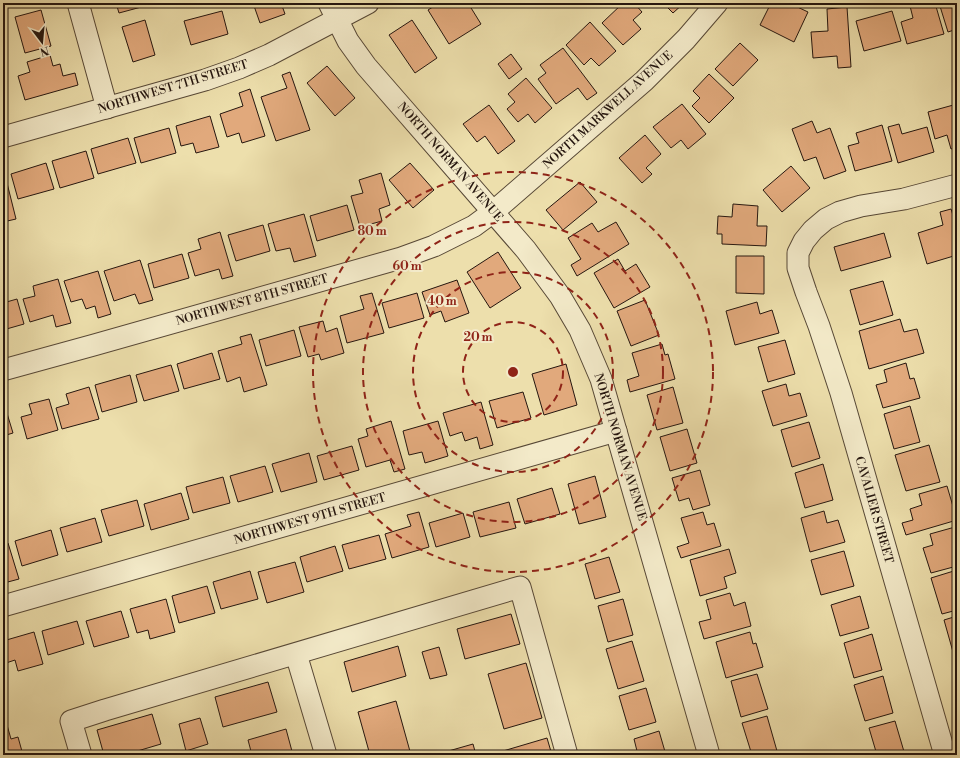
<svg xmlns="http://www.w3.org/2000/svg" width="960" height="758" viewBox="0 0 960 758" font-family="'Libre Bodoni',serif">
<style>
.building{fill:#e1a97c;stroke:#25160f}
.lines{fill:none;stroke-linecap:round;stroke-linejoin:round}
.minor-casing{stroke:#574836;stroke-width:23}
.minor{stroke:#f3eac9;stroke-width:21}
.ring{fill:none;stroke:#8f2418;stroke-width:2;stroke-dasharray:7 5}
.labels{text-anchor:middle;dominant-baseline:central;stroke-width:4;stroke-linejoin:round;paint-order:stroke}
.street-label{font-size:12px;fill:#25160f;stroke:#f3eac9}
.centre{fill:#8f2418;stroke:#f3eac9;stroke-width:2}
.ring-label{font-size:12px;text-anchor:middle;font-weight:bold;fill:#8f2418;stroke:#f3eac9;stroke-width:4;stroke-linejoin:round;paint-order:stroke}
</style>
<rect width="100%" height="100%" fill="#eddfac"/>
<filter id="stains"><feTurbulence type="fractalNoise" baseFrequency=".005" numOctaves="4"/><feColorMatrix values="0 0 0 0 .2 0 0 0 0 .09 0 0 0 0 .02 0 0 0 .5 -.17"/></filter>
<radialGradient id="worn" r=".72"><stop offset=".6" stop-color="#630" stop-opacity="0"/><stop offset="1" stop-color="#630" stop-opacity=".3"/></radialGradient>
<g class="building">
<polygon points="116,3 145,3 145,6 119,13"/>
<polygon points="253,3 281,3 285,14 260,23"/>
<polygon points="439,3 468,3 481,24 449,44 428,10"/>
<polygon points="623,3 634,3 642,12 633,20 641,29 623,45 602,23"/>
<polygon points="663,3 684,3 673,13"/>
<polygon points="771,3 789,3 808,12 794,42 760,25"/>
<polygon points="922,3 935,3 944,34 907,44 901,22 913,18 910,6"/>
<polygon points="939,3 957,3 957,29 948,32"/>
<polygon points="847,7 851,67 838,68 837,56 813,58 811,32 828,31 827,9"/>
<polygon points="41,10 51,46 25,53 15,17"/>
<polygon points="222,11 228,34 191,45 184,21"/>
<polygon points="892,11 901,41 864,51 856,21"/>
<polygon points="145,20 155,55 133,62 122,27"/>
<polygon points="412,20 437,58 415,73 389,35"/>
<polygon points="590,22 616,51 599,66 591,58 584,65 566,45"/>
<polygon points="740,43 758,60 733,86 715,69"/>
<polygon points="563,48 597,93 587,100 578,88 556,104 538,79 546,73 540,65"/>
<polygon points="511,54 522,69 509,79 498,64"/>
<polygon points="50,55 53,66 60,64 63,76 75,73 78,85 25,100 18,76 30,72 27,62"/>
<polygon points="327,66 355,98 335,116 307,83"/>
<polygon points="290,72 310,130 276,141 261,97 287,88 282,75"/>
<polygon points="709,74 734,98 709,123 692,106 700,98 693,91"/>
<polygon points="526,78 552,108 535,123 528,114 518,122 507,109 515,102 508,94"/>
<polygon points="250,89 265,136 242,143 239,133 227,137 220,114 243,106 239,93"/>
<polygon points="682,104 706,134 688,149 681,140 671,148 653,127"/>
<polygon points="957,104 957,147 951,149 947,135 935,139 928,112"/>
<polygon points="489,105 515,141 498,154 485,136 477,142 463,124"/>
<polygon points="210,116 219,147 196,153 193,143 181,146 176,126"/>
<polygon points="812,121 817,133 830,128 846,171 824,179 816,157 804,161 792,129"/>
<polygon points="899,124 902,134 927,127 934,152 898,163 888,127"/>
<polygon points="882,125 892,161 855,171 848,146 859,143 856,133"/>
<polygon points="169,128 176,153 141,163 134,138"/>
<polygon points="645,135 661,154 646,168 652,174 642,183 619,158"/>
<polygon points="128,138 136,163 98,174 91,149"/>
<polygon points="86,151 94,178 60,188 52,161"/>
<polygon points="46,163 54,189 18,199 11,174"/>
<polygon points="410,163 434,190 413,208 389,180"/>
<polygon points="791,166 810,188 782,212 763,190"/>
<polygon points="381,173 390,205 379,209 382,221 360,227 351,196 363,193 359,180"/>
<polygon points="580,182 597,202 563,230 546,210"/>
<polygon points="7,183 16,219 3,222 3,184"/>
<polygon points="733,204 758,206 757,226 767,226 766,246 722,244 722,234 717,234 718,216 732,217"/>
<polygon points="347,205 354,230 317,241 310,216"/>
<polygon points="951,209 957,228 957,255 927,264 918,233 943,225 940,212"/>
<polygon points="304,214 316,256 294,262 290,248 276,251 268,224"/>
<polygon points="616,222 629,244 577,276 571,265 581,259 568,238 592,223 598,232"/>
<polygon points="263,225 270,251 236,261 228,235"/>
<polygon points="220,232 233,276 222,279 219,269 195,276 188,253 201,249 198,239"/>
<polygon points="884,233 891,257 841,271 834,247"/>
<polygon points="498,252 521,288 490,308 467,272"/>
<polygon points="182,254 189,278 154,288 148,264"/>
<polygon points="736,256 764,256 764,294 736,293"/>
<polygon points="618,259 625,271 636,264 650,287 614,308 594,273"/>
<polygon points="140,260 153,300 139,304 135,294 114,301 104,271"/>
<polygon points="98,271 111,314 98,318 95,306 86,309 82,299 71,302 64,281"/>
<polygon points="58,279 71,323 56,327 53,315 30,322 23,299 35,296 33,286"/>
<polygon points="457,280 469,313 445,322 441,311 430,315 422,292"/>
<polygon points="883,281 893,315 860,325 850,290"/>
<polygon points="372,293 384,333 347,343 340,316 364,309 360,296"/>
<polygon points="417,293 424,318 389,328 382,303"/>
<polygon points="17,299 24,324 3,330 3,303"/>
<polygon points="645,300 659,335 631,346 617,311"/>
<polygon points="757,302 760,314 772,310 779,333 735,345 726,311"/>
<polygon points="900,319 904,332 917,329 924,353 869,369 859,331"/>
<polygon points="323,321 326,332 337,328 344,353 321,360 319,354 308,357 299,327"/>
<polygon points="294,330 301,356 266,366 259,340"/>
<polygon points="251,334 267,385 244,392 240,377 227,382 218,351 242,344 240,337"/>
<polygon points="785,340 795,374 768,382 758,347"/>
<polygon points="662,344 665,355 668,354 675,379 630,392 627,380 639,376 632,353"/>
<polygon points="212,353 220,379 184,389 177,364"/>
<polygon points="906,363 910,379 914,378 920,398 883,408 876,385 887,382 884,370"/>
<polygon points="566,364 577,405 544,415 532,374"/>
<polygon points="171,365 179,391 144,401 136,375"/>
<polygon points="130,375 137,402 102,412 95,385"/>
<polygon points="786,384 789,396 800,393 807,416 773,426 762,391"/>
<polygon points="89,387 99,419 62,429 56,408 69,404 66,394"/>
<polygon points="673,387 683,423 657,430 647,395"/>
<polygon points="523,392 531,418 497,428 489,401"/>
<polygon points="49,399 58,430 27,439 21,417 32,414 29,404"/>
<polygon points="481,402 493,445 480,449 477,437 465,441 462,432 450,436 443,413"/>
<polygon points="910,406 920,442 894,449 884,414"/>
<polygon points="6,410 13,433 3,436 3,411"/>
<polygon points="391,421 405,469 394,472 390,460 366,467 358,439 368,436 366,429"/>
<polygon points="438,421 448,456 425,463 422,452 409,455 403,431"/>
<polygon points="809,422 820,458 792,467 781,430"/>
<polygon points="687,429 697,463 670,471 660,437"/>
<polygon points="929,445 940,482 906,491 895,455"/>
<polygon points="352,446 359,470 324,480 317,456"/>
<polygon points="309,453 317,482 281,492 272,464"/>
<polygon points="823,464 833,500 805,508 795,473"/>
<polygon points="265,466 273,492 238,502 230,476"/>
<polygon points="700,470 710,505 693,510 689,498 679,501 672,478"/>
<polygon points="595,476 606,517 579,524 568,484"/>
<polygon points="223,477 230,503 193,513 186,487"/>
<polygon points="947,486 957,520 906,535 902,523 913,520 910,509 922,505 919,494"/>
<polygon points="552,488 560,514 525,524 517,499"/>
<polygon points="181,493 189,519 151,530 144,504"/>
<polygon points="137,500 144,526 109,536 101,510"/>
<polygon points="509,502 516,528 480,537 473,512"/>
<polygon points="824,511 827,523 838,520 845,542 810,552 801,518"/>
<polygon points="419,512 429,547 392,558 385,534 411,526 407,515"/>
<polygon points="703,512 707,525 714,523 721,546 681,558 677,547 689,543 681,518"/>
<polygon points="463,513 470,537 436,547 429,523"/>
<polygon points="95,518 102,542 67,552 60,528"/>
<polygon points="955,527 957,533 957,566 931,573 923,548 933,545 930,534"/>
<polygon points="51,530 58,555 22,566 15,541"/>
<polygon points="379,535 386,559 349,569 342,545"/>
<polygon points="8,543 19,579 4,583 3,578 3,545"/>
<polygon points="335,546 343,571 307,582 300,557"/>
<polygon points="729,549 736,573 724,577 727,588 700,596 690,560"/>
<polygon points="844,551 854,586 821,595 811,560"/>
<polygon points="609,557 620,592 595,599 585,564"/>
<polygon points="295,562 304,592 267,603 258,572"/>
<polygon points="957,570 957,610 942,614 931,578"/>
<polygon points="250,571 258,599 221,609 213,582"/>
<polygon points="207,586 215,613 179,623 172,596"/>
<polygon points="730,593 734,606 745,602 751,626 704,639 699,622 711,619 706,600"/>
<polygon points="860,596 869,628 840,636 831,605"/>
<polygon points="166,599 175,632 150,639 148,630 137,633 130,609"/>
<polygon points="623,599 633,635 608,642 598,606"/>
<polygon points="121,611 129,637 94,647 86,621"/>
<polygon points="511,614 520,644 465,659 457,629"/>
<polygon points="957,616 957,650 953,652 944,620"/>
<polygon points="77,621 84,644 48,655 42,631"/>
<polygon points="34,632 43,664 18,671 15,660 3,664 3,641"/>
<polygon points="750,632 753,644 756,643 763,667 726,678 716,642"/>
<polygon points="872,634 882,670 854,678 844,643"/>
<polygon points="632,641 644,681 618,689 606,649"/>
<polygon points="398,646 406,676 352,692 344,662"/>
<polygon points="439,647 447,675 430,679 422,652"/>
<polygon points="526,663 542,718 504,729 488,674"/>
<polygon points="757,674 768,709 741,717 731,681"/>
<polygon points="883,676 893,713 865,721 854,685"/>
<polygon points="268,682 277,712 223,727 215,697"/>
<polygon points="646,688 656,722 629,730 619,696"/>
<polygon points="396,701 411,755 370,755 358,712"/>
<polygon points="152,714 161,744 124,755 104,755 97,730"/>
<polygon points="767,716 777,751 764,755 752,755 742,723"/>
<polygon points="200,718 208,744 186,751 179,724"/>
<polygon points="895,721 905,755 877,755 869,728"/>
<polygon points="7,725 11,739 18,737 23,755 3,755 3,727"/>
<polygon points="286,729 293,755 252,755 248,740"/>
<polygon points="659,731 666,755 638,755 634,739"/>
<polygon points="547,738 552,755 494,755 493,754"/>
<polygon points="473,744 476,755 446,755 445,752"/>
</g>
<g class="lines">
<g class="minor-casing">
<g id="minor">
<polyline points="78,3 107,108"/>
<polyline points="329,3 348,41 366,66 526,250 560,296 580,330 601,379 709,755"/>
<polyline points="3,137 205,80 239,68 269,55 368,3"/>
<polyline points="3,370 94,345 401,258 434,246 474,226 493,212 644,81 686,39 717,3"/>
<polyline points="3,606 616,431"/>
<polyline points="296,654 326,755"/>
<polyline points="81,755 71,721 105,710 520,587 567,755"/>
<polyline points="945,755 841,393 819,326 806,292 798,268 798,253 804,241 813,230 826,219 840,212 861,206 904,199 957,185"/>
</g>
</g>
<use href="#minor" class="minor"/>
</g>
<g class="ring">
<circle cx="513" cy="372" r="50"/>
<circle cx="513" cy="372" r="100"/>
<circle cx="513" cy="372" r="150"/>
<circle cx="513" cy="372" r="200"/>
</g>
<g class="labels">
<g class="street-label">
<text transform="translate(173 87) rotate(-17)">NORTHWEST 7TH STREET</text>
<text transform="translate(608 110) rotate(-42)">NORTH MARKWELL AVENUE</text>
<text transform="translate(450 162) rotate(49)">NORTH NORMAN AVENUE</text>
<text transform="translate(252 300) rotate(-16)">NORTHWEST 8TH STREET</text>
<text transform="translate(620 447) rotate(73)">NORTH NORMAN AVENUE</text>
<text transform="translate(874 510) rotate(74)">CAVALIER STREET</text>
<text transform="translate(310 519) rotate(-16)">NORTHWEST 9TH STREET</text>
</g>
</g>
<circle cx="513" cy="372" r="6" class="centre"/>
<g class="ring-label">
<text x="372" y="235">80 m</text>
<text x="407" y="270">60 m</text>
<text x="442" y="305">40 m</text>
<text x="478" y="341">20 m</text>
</g>
<rect width="960" height="758" fill="none" stroke="#eddfac" stroke-width="16"/>
<rect x="4" y="4" width="952" height="750" fill="none" stroke="#25160f" stroke-width="2"/>
<rect x="8" y="8" width="944" height="742" fill="none" stroke="#25160f"/>
<g transform="translate(42 42) rotate(164)" stroke="#f3eac9" stroke-width="3" paint-order="stroke">
<path d="M0-3L7 15L0 10L-7 15Z" fill="#25160f"/>
<text y="-6" font-size="11" font-weight="bold" text-anchor="middle" fill="#25160f">N</text>
</g>
<rect width="100%" height="100%" filter="url(#stains)"/>
<rect width="100%" height="100%" fill="url(#worn)"/>
</svg>
